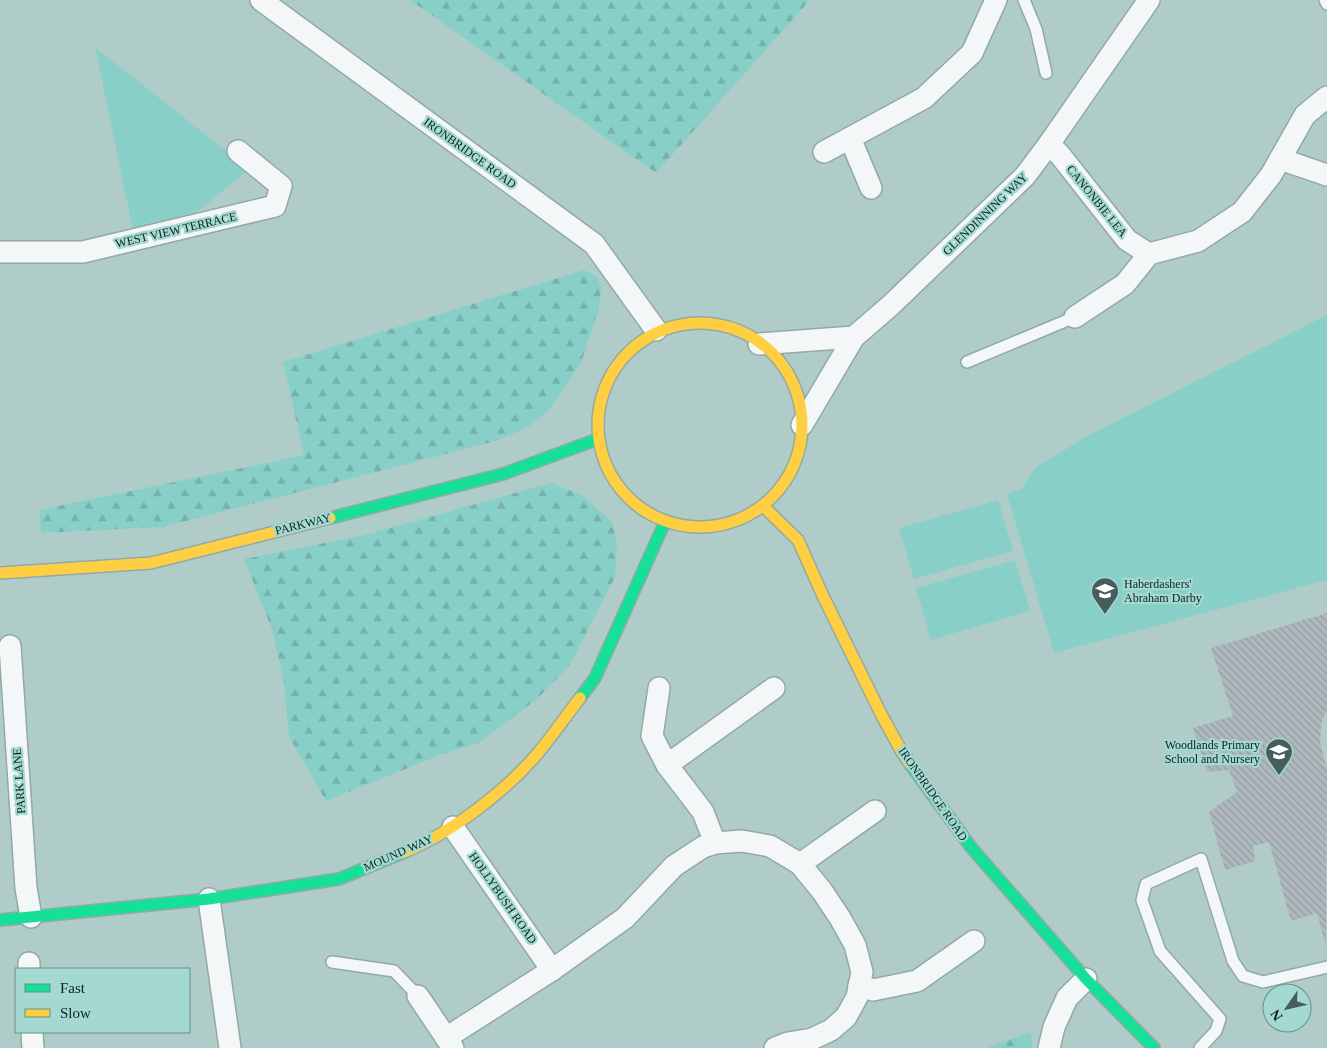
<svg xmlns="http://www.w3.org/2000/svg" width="1327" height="1048" viewBox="0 0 1327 1048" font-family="'Times New Roman',serif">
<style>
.green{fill:#88d0c7}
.forest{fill:url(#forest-firs)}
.building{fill:url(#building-back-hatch)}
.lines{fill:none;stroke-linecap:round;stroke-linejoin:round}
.lane-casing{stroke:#92a9a6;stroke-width:14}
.street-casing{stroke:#92a9a6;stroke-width:24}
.fast-casing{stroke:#92a9a6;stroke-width:14}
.slow-casing{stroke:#92a9a6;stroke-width:14}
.lane{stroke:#f3f7f7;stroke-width:11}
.street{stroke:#f3f7f7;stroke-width:21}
.fast{stroke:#16e098;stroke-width:11}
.slow{stroke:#ffcf43;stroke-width:11}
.labels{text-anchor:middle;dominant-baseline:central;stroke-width:4.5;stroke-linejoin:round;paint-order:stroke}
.street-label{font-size:12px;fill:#0d2320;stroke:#a3d9d1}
.poi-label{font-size:12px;fill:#0d2320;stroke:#a3d9d1;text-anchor:start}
</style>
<defs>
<pattern id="forest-firs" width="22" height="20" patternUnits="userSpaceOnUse" patternTransform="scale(1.25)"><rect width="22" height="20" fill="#88d0c7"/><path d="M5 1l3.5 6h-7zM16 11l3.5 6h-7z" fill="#74b2ab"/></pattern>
<pattern id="building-back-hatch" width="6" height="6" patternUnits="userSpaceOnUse" patternTransform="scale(1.25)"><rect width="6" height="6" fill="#aeb8bd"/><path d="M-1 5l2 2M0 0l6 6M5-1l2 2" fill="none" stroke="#949ea2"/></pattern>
</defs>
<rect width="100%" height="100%" fill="#b0ccc9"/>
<g class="green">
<polygon points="95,47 249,169 197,212 133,230"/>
<polygon points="1327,315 1327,580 1054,653 1007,494 1022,489 1035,468 1089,435"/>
<polygon points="998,500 1013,551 914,579 899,528"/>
<polygon points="1015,560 1030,611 931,640 916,588"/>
</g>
<g class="forest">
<polygon points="410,0 810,0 656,173"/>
<polygon points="584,270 597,277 601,288 599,308 581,363 549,410 528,427 496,441 163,527 41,533 39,510 304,455 283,362"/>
<polygon points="551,483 582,495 613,523 617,548 615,577 570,665 538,698 479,743 445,753 326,801 289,737 284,682 272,629 244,559 361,536"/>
<polygon points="1031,1032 1032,1048 986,1048"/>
</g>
<polygon class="building" points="1327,613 1327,710 1322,720 1320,741 1327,770 1326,945 1317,913 1291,921 1269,842 1253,846 1255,861 1225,870 1209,812 1237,792 1229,770 1207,772 1193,728 1233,716 1211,648"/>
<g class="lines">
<g class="lane-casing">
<g id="lane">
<polyline points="1024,0 1036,29 1046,73"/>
<polyline points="1325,0 1327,4"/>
<polyline points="967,362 1075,317"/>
<polyline points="332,962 394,971 418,996"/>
<polyline points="1200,1048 1216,1031 1220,1019 1160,951 1142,900 1146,884 1201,859 1233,961 1243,976 1263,982 1327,967"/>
</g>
</g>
<g class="street-casing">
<g id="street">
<polyline points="261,0 594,244 656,330"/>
<polyline points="850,138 871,188"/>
<polyline points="1049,144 1060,155 1127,240 1149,254"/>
<polyline points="824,152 924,98 972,53 996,0"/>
<polyline points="1280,159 1327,175"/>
<polyline points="0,252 83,252 275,206 281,186 238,151"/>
<polyline points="1075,317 1125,284 1149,254 1198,241 1242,212 1271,175 1305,115 1327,97"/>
<polyline points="759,344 854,337"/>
<polyline points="802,425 854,337 891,305 1025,176 1049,144 1149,0"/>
<polyline points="10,646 26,888 31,917"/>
<polyline points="659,688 652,736 667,765 703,812 715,843"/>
<polyline points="667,765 774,688"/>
<polyline points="453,827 552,970"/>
<polyline points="800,864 875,811"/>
<polyline points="209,899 230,1048"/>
<polyline points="29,963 29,969"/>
<polyline points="859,985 873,990 917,981 974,941"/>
<polyline points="418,996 453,1048"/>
<polyline points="32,1032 33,1048"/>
<polyline points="446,1038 552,970 625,918 674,866 703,847 715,843 742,841 770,846 800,864 822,891 840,918 855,945 862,972 857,997 846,1017 831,1030 812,1039 788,1043 775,1048"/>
<polyline points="1049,1048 1054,1027 1067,998 1086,979"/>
</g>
</g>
<g class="fast-casing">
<g id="fast">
<polyline points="330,518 503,474 598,439"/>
<polyline points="580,698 595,678 664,524"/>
<polyline points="910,764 970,846 1086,979 1154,1048"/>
<polyline points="0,920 209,899 339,879 402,853"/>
</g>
</g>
<g class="slow-casing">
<g id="slow">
<circle cx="700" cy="425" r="102"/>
<polyline points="764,507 798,540 823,596 882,716 902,752 910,764"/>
<polyline points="0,573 151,563 330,518"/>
<path d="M402,853C450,834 505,792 538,753C553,735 566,716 580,698"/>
</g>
</g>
<use href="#lane" class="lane"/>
<use href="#street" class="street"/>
<use href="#fast" class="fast"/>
<use href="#slow" class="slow"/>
</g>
<defs>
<g id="school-pin" transform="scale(1.4375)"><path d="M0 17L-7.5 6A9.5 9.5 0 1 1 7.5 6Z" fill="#465e5b" stroke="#a3d9d1"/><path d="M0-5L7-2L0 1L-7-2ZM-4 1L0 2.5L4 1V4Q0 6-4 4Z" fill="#fff"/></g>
</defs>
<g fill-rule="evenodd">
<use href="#school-pin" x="1105" y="591"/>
<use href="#school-pin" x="1279" y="752"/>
</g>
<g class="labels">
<g class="street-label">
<text transform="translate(470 153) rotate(36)">IRONBRIDGE ROAD</text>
<text transform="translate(1097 201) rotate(51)">CANONBIE LEA</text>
<text transform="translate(985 214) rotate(-44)">GLENDINNING WAY</text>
<text transform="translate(176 230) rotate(-13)">WEST VIEW TERRACE</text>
<text transform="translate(303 524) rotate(-14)">PARKWAY</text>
<text transform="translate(19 781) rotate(-94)">PARK LANE</text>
<text transform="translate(933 794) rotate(55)">IRONBRIDGE ROAD</text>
<text transform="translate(398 853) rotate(-24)">MOUND WAY</text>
<text transform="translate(503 898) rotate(55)">HOLLYBUSH ROAD</text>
</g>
<g class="poi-label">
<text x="1124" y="584">Haberdashers'<tspan x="1124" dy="14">Abraham Darby</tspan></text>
<text x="1260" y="745" text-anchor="end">Woodlands Primary<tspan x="1260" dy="14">School and Nursery</tspan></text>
</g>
</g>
<rect x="15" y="968" width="175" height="65" fill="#a3d9d1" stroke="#67908a"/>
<rect x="25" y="984" width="25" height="8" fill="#16e098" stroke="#67908a"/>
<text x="60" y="993" font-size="15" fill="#0d2320">Fast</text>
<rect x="25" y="1009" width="25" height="8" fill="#ffcf43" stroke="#67908a"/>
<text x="60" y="1018" font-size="15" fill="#0d2320">Slow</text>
<g transform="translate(1287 1008) rotate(236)"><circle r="24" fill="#a3d9d1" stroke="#67908a"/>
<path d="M0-4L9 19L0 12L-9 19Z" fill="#465e5b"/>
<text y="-8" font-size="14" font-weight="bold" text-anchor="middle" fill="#0d2320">N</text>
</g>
</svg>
